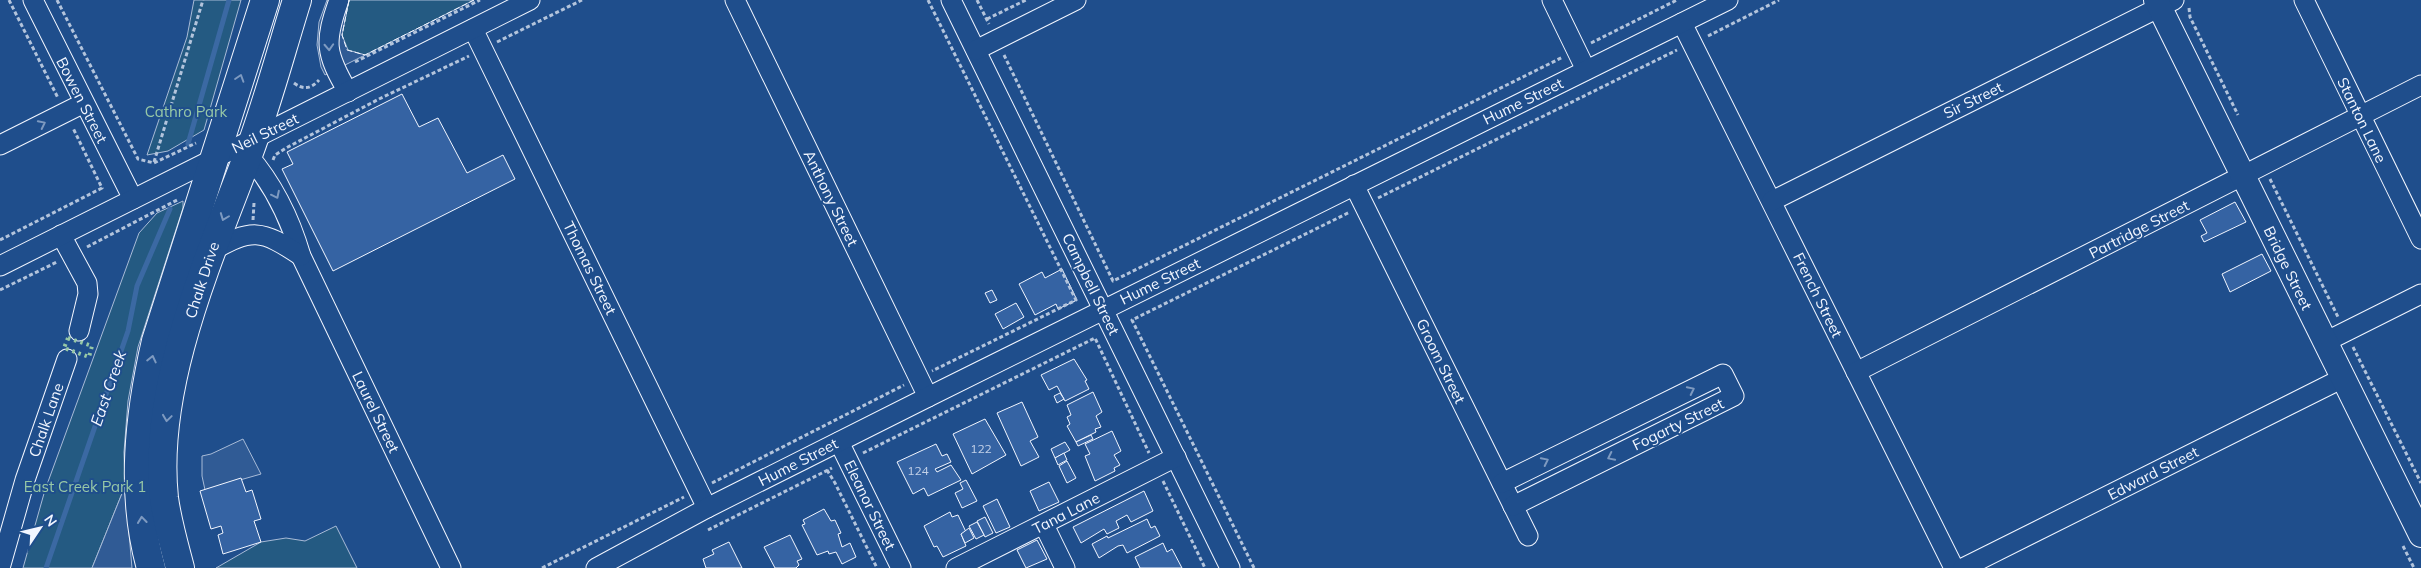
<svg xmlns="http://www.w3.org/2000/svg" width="2421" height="568" viewBox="0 0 2421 568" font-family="Mulish,sans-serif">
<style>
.green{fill:#245a82;stroke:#a8bbd7}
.parking{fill:#305b95;stroke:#a8bbd7}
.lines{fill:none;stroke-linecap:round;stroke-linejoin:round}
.stream{stroke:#3b69a3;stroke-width:5}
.building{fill:#3563a3;stroke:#f2f6ff}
.minor-casing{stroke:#f2f6ff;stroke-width:21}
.major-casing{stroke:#f2f6ff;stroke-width:26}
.highway-casing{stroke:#f2f6ff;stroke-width:30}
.path{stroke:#b3c4dc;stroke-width:3;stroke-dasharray:4 2.5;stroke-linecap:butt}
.minor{stroke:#1f4e8c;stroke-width:19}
.major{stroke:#1f4e8c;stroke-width:24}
.highway{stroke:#1f4e8c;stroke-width:28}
.hedge{stroke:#97c8a6;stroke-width:4;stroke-dasharray:2.5 4;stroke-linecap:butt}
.fence{stroke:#f2f6ff;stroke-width:1;stroke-dasharray:6 2.5;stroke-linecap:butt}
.oneway{stroke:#7e9ac0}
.labels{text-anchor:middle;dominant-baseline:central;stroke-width:4;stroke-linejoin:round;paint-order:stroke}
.number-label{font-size:12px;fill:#c3d1e8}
.street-label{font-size:15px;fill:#f2f6ff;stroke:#1f4e8c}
.park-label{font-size:15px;fill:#97c8a6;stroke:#1f4e8c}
.water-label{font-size:16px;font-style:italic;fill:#f2f6ff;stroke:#1f4e8c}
</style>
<rect width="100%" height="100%" fill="#1f4e8c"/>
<g class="green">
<polygon points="194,0 241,0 204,130 168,151 147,155 187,37"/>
<polygon points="349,0 474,0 365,55 347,50 342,35"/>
<polygon points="183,201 183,208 138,347 128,401 124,452 125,486 92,568 23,568 45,490 139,233 157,213"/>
<polygon points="336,526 357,568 216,568 261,542 286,538 305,541"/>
</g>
<g class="parking">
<polygon points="327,0 349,0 342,35 348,50 365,55 325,75 321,67 317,45 319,22"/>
<polygon points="243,439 261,474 205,490 202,476 202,456 211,454"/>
<polygon points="125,486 132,568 92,568"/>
</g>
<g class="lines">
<g class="stream">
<polyline points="188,144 229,0"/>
<polyline points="46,568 128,331 137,286 170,209"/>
</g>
</g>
<g class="building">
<polygon points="402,94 419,127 438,118 467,173 503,155 515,179 333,271 282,169 293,164 287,152"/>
<polygon points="2235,202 2246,222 2204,242 2201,236 2207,233 2200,220"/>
<polygon points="2262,254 2271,271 2230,292 2222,274"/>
<polygon points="1062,269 1076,298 1075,301 1058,309 1056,304 1035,315 1019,284 1042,272 1045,278"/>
<polygon points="992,290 997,300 990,303 985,293"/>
<polygon points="1016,303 1024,317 1003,329 995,314"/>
<polygon points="1074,359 1087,380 1085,381 1089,389 1065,401 1057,386 1049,390 1041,375"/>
<polygon points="1093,392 1102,412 1096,416 1101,427 1095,429 1096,432 1076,442 1067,426 1070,424 1067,417 1071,415 1067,405"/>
<polygon points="1060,393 1064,399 1057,403 1054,396"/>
<polygon points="1022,402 1038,437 1030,441 1039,457 1021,466 997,413"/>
<polygon points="985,419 1006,455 972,474 953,434"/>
<polygon points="1112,431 1121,451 1114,455 1120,465 1114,468 1115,471 1095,481 1085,456 1090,454 1085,444"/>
<polygon points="1091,435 1093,439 1078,446 1076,442"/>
<polygon points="1065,442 1070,450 1055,458 1051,449"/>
<polygon points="936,444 942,456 947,454 951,462 935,469 937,472 951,465 961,480 928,496 924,488 913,494 897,462"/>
<polygon points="1064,453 1067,460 1058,465 1055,458"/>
<polygon points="1067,461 1076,478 1067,483 1059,466"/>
<polygon points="241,478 246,492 252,490 261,519 254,521 261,542 223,554 218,535 223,533 221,526 211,529 200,491"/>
<polygon points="966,480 977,501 962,508 955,493 963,489 960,483"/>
<polygon points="1049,482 1059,502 1039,511 1030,491"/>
<polygon points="1144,491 1153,511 1131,522 1127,515 1116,521 1119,528 1107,534 1104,529 1081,543 1073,527"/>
<polygon points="997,499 1010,527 996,533 983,506"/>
<polygon points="824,509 831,521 835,520 841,533 838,534 842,547 850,543 856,557 842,564 836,552 829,554 828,551 817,555 802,525 805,524 803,520"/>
<polygon points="950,512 952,517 958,515 966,532 961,534 966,546 943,557 937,546 934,547 924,526"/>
<polygon points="985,517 993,533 985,537 977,521"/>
<polygon points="1147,519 1151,528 1155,526 1160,536 1127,553 1123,545 1118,546 1099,558 1092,544 1107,536 1108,538"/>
<polygon points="977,522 984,535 976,539 969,526"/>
<polygon points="969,528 974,538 965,543 961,534"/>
<polygon points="790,535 802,559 797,561 799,565 796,568 775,568 764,547"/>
<polygon points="1037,540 1047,559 1026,568 1017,550"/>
<polygon points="729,542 742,568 706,568 703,559 714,554 712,550"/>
<polygon points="1163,543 1167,552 1172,549 1182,568 1140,568 1135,557"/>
</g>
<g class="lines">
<g class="minor-casing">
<g id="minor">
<polyline points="33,0 133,199"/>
<path d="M339,0C324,42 325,53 348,92"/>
<polyline points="735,0 928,397"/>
<polyline points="951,0 1230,568"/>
<polyline points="1552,0 1586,70"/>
<polyline points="2304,0 2421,239"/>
<polyline points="1682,23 1954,568"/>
<polyline points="473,29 707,508"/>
<polyline points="976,50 1076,0"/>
<polyline points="0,145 84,103"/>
<path d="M248,155C273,184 290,218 301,256L451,568"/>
<polyline points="1354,185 1528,536"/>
<polyline points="1772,201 2174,0"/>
<polyline points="61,235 87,283 88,294 79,331"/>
<path d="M210,252C252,228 261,229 301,256"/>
<polyline points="0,266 530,0"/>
<polyline points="2325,342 2421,294"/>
<polyline points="1856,372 2421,85"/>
<polyline points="839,442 901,568"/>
<polyline points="1502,483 1723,374 1734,396 1513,506"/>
<polyline points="1044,525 1065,568"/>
<polyline points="0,568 25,480 67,359"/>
<polyline points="596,568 707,508 928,397 1728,0"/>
<polyline points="956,568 1176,457"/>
<polyline points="1963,568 2343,378"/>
</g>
</g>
<g class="major-casing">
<polyline id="major" points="2156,0 2421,535"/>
</g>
<g class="highway-casing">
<g id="highway">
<path d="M151,568C130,493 139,415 156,341L265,0"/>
<path d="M180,568C174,545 167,521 164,498C152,385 209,259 248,155C267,105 281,51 297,0"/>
</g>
</g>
<g class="path">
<polyline points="9,0 58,98"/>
<polyline points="57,0 138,159 154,163 196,143"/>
<polyline points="928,0 1076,300 932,371"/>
<polyline points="977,0 989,24"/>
<polyline points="2189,8 2190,17 2238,115"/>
<polyline points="987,19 1026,0"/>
<polyline points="1708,36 1779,0"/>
<polyline points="497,42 582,0"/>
<polyline points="1591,43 1677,0"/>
<polyline points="1004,55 1113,281 1563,57"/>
<polyline points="355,62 480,0"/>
<path d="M294,83C303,90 311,89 319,80"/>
<polyline points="273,160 275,155 286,148 379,99 469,56"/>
<polyline points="154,162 203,0"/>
<polyline points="2270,179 2338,317"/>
<polyline points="1378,198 1677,50"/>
<polyline points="253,220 254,203"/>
<polyline points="0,240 102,188 73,128"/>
<polyline points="87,247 179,199"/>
<polyline points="0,290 57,262"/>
<polyline points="2353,347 2421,483"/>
<polyline points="863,453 1095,338 1149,453"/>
<polyline points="827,470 835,483 877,568"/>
<polyline points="1163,481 1205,568"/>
<polyline points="712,483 904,385"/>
<polyline points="708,530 832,468"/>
<polyline points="2403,546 2414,568"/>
<polyline points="542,568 684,497"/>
<polyline points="1254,568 1132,320 1350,212"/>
</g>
<use href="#minor" class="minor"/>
<use href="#major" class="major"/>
<use href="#highway" class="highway"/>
<polygon class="hedge" points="68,338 92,346 89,357 64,348"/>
<polyline class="fence" points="349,0 342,35 347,50 365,55 474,0"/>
</g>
<defs><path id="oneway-chevron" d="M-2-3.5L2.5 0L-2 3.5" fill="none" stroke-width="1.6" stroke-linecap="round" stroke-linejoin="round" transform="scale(1.25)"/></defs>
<g class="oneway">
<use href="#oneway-chevron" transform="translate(329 47) rotate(87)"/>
<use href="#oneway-chevron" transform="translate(240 78) rotate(-72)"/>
<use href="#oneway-chevron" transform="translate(42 124) rotate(-26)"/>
<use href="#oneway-chevron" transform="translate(276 195) rotate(64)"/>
<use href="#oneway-chevron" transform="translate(224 217) rotate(111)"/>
<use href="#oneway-chevron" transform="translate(152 359) rotate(-77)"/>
<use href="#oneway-chevron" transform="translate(1691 390) rotate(-26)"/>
<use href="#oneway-chevron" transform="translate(167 418) rotate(98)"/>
<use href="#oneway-chevron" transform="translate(1611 457) rotate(154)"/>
<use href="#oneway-chevron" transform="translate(1545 461) rotate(-26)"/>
<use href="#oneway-chevron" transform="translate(142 520) rotate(-96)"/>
</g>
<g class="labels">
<g class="number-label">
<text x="981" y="448">122</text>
<text x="918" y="470">124</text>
</g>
<g class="street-label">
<text transform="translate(82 100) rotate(63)">Bowen Street</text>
<text transform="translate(1973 100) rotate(-26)">Sir Street</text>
<text transform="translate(1523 101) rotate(-26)">Hume Street</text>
<text transform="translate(2362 120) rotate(64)">Stanton Lane</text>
<text transform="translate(265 133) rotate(-26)">Neil Street</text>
<text transform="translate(831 198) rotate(64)">Anthony Street</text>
<text transform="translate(2139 229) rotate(-27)">Partridge Street</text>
<text transform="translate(590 268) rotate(64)">Thomas Street</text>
<text transform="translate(2288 268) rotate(64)">Bridge Street</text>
<text transform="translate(202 280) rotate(-72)">Chalk Drive</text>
<text transform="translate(1160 281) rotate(-26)">Hume Street</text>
<text transform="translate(1091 284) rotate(64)">Campbell Street</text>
<text transform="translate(1818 295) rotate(64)">French Street</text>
<text transform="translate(1441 361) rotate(64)">Groom Street</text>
<text transform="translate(376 412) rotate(64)">Laurel Street</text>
<text transform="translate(46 420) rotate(-71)">Chalk Lane</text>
<text transform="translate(1678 424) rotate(-26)">Fogarty Street</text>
<text transform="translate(798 462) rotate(-27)">Hume Street</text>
<text transform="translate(2153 473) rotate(-27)">Edward Street</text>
<text transform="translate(870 505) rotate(64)">Eleanor Street</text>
<text transform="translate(1066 513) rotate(-27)">Tana Lane</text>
</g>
<g class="park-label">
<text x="186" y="111">Cathro Park</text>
<text x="85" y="486">East Creek Park 1</text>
</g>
<g class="water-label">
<text transform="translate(108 388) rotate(-71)">East Creek</text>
</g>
</g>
<g transform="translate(40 528) rotate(55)" stroke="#1f4e8c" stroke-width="4" paint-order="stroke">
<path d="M0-4L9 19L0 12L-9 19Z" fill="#f2f6ff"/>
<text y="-8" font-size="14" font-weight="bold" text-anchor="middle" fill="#f2f6ff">N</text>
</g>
</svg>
